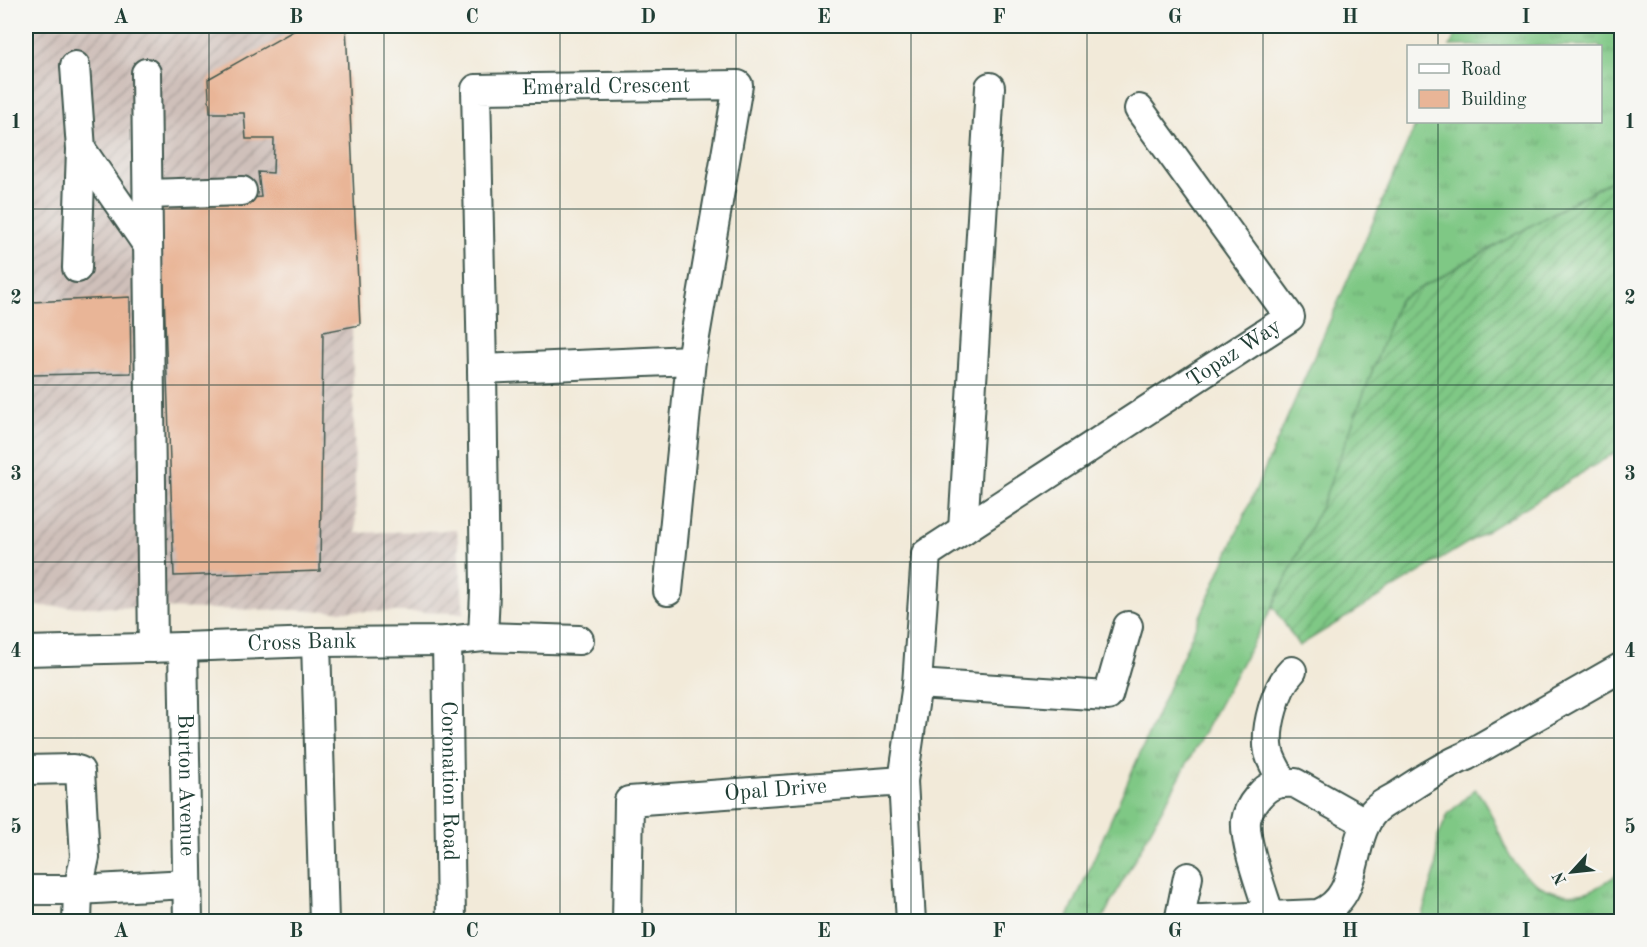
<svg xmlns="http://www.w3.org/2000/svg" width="1647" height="947" viewBox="0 0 1647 947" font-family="'Old Standard TT',serif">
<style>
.industrial{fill:url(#industrial-furrows)}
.grass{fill:url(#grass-tufts);stroke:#4f825c;stroke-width:1.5}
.garden{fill:url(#garden-furrows);stroke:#4f825c;stroke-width:1.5}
.building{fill:#e9b597}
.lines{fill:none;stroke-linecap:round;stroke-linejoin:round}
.minor-casing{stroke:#3f574d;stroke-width:32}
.minor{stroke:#fff;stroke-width:28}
.grid{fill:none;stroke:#1f3d34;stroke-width:1.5;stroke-opacity:0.55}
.labels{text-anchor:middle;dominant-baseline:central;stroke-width:4.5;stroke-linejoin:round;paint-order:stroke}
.street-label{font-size:22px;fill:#1f3d34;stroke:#f6f6f2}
.neatline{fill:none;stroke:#1f3d34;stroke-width:2}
.grid-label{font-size:20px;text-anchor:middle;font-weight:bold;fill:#1f3d34}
</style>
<defs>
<pattern id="industrial-furrows" width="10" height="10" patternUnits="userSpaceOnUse" patternTransform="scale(1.5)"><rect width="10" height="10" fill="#cfc0ba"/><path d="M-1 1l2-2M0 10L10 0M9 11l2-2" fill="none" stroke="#a79d98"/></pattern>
<pattern id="grass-tufts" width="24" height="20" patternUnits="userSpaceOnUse" patternTransform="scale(1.5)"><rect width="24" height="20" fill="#7fc885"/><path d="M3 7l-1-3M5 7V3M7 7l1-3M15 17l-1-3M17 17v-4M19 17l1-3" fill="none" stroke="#67a46e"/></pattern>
<pattern id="garden-furrows" width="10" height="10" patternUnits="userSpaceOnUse" patternTransform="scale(1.5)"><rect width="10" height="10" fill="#7fc885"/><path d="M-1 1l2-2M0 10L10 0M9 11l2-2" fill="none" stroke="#67a46e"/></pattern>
</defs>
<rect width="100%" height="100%" fill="#f6f6f2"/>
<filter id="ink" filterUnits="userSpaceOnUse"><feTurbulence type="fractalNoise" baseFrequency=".0167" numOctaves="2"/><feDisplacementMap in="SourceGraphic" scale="12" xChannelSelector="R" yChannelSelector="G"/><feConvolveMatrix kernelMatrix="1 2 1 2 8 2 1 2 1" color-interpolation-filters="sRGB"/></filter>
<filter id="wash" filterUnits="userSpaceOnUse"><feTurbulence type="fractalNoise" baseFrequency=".008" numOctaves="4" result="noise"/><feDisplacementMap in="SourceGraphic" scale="24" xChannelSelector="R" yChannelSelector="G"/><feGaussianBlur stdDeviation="1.35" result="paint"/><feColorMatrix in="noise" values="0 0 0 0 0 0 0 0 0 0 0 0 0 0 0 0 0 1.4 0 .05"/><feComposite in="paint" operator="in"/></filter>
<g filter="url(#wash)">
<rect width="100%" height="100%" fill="#f2ead9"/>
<polygon class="industrial" points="26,26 346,26 356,533 457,530 464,613 26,606"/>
<g class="grass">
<polygon points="1460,26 1621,26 1621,175 1399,300 1323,502 1273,606 1101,921 1066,922 1417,122 1600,122 1600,46 1450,46"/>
<path d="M1475,789C1491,807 1496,829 1507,850C1522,880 1551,900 1586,892C1598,889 1611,878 1621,872V921H1420L1435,872L1438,837L1448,814Z"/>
</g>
<polygon class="garden" points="1621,175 1621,449 1299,646 1273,606 1323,502 1399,300"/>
<g id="blocks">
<g class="building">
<polygon points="302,26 346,26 360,325 323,332 320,571 174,576 161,206 261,197 258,172 273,173 274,139 246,139 244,113 210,113 208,79"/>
<polygon points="130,297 131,373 31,375 32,302"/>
</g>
</g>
</g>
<g filter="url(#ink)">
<use href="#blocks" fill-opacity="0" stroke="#3f574d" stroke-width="1.5"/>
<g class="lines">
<g class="minor-casing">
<g id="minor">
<polyline points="75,66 81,149 148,246"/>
<polyline points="146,73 153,648"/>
<polyline points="148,194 242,191"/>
<polyline points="77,268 81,149"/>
<polyline points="482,369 691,360"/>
<polyline points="963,530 990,87"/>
<path id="s1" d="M483,637L485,592L482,369L476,89L738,85L691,360L668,591"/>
<path id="s2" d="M447,641L451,922"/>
<polyline points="316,642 324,922"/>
<path id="s3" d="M183,647L188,922"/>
<path id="s4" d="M26,651L183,647L316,642L447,641L483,637L579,640"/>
<polyline points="917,684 1108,696 1128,626"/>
<polyline points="26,770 73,769 80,771 85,857 78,890 77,922"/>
<path id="s5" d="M903,781L917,684L926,554L1290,317L1139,109"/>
<path d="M1283,782C1279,773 1271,762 1269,752C1264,729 1276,687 1292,671"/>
<polyline points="26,890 78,890 187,884"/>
<path d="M1270,916C1263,893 1244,843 1246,821C1247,812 1252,804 1258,797C1269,784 1278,782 1295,783L1366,823"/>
<path d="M1179,920L1318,914C1361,898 1348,846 1371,815C1377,806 1388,801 1397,796C1419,781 1441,767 1466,756L1622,667"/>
<path id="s6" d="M627,922L629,801L903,781L911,922"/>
<polyline points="1179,922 1188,877"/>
</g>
</g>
<use href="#minor" class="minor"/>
</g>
</g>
<path class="grid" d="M209,26V922M384,26V922M560,26V922M736,26V922M911,26V922M1087,26V922M1263,26V922M1438,26V46M1438,122V922M26,209H1622M26,385H1622M26,562H1622M26,738H1622"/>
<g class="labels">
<g class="street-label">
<text stroke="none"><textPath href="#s1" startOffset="678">Emerald Crescent</textPath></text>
<text stroke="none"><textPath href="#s5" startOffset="596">Topaz Way</textPath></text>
<text stroke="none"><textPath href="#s4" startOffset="276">Cross Bank</textPath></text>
<text stroke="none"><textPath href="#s2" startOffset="140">Coronation Road</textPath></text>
<text stroke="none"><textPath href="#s3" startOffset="138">Burton Avenue</textPath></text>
<text stroke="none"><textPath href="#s6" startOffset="268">Opal Drive</textPath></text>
</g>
</g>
<rect width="1647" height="947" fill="none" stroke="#f6f6f2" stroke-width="66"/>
<rect x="1407" y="45" width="195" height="78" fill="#f6f6f2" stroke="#a0aca6" stroke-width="1.5"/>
<rect x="1419" y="64" width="30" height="9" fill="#ffffff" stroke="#a0aca6" stroke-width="1.5"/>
<text x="1461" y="75" font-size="18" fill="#1f3d34">Road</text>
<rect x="1419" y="90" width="30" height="18" fill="#e9b597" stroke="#a0aca6" stroke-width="1.5"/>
<text x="1461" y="105" font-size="18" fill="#1f3d34">Building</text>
<g transform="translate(1572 872) rotate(243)" stroke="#f6f6f2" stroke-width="4.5" paint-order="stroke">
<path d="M0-4.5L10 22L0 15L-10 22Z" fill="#1f3d34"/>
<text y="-9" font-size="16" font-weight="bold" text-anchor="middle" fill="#1f3d34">N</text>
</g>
<rect x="33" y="33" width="1581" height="881" class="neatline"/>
<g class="grid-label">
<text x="121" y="23">A</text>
<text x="296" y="23">B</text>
<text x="472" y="23">C</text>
<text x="648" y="23">D</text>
<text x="824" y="23">E</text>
<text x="999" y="23">F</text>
<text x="1175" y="23">G</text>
<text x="1350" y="23">H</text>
<text x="1526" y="23">I</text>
<text x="16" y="128">1</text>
<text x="1630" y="128">1</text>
<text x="16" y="304">2</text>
<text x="1630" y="304">2</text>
<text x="16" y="480">3</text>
<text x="1630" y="480">3</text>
<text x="16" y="657">4</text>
<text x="1630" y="657">4</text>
<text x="16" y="833">5</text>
<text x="1630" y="833">5</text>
<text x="121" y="937">A</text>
<text x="296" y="937">B</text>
<text x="472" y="937">C</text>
<text x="648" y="937">D</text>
<text x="824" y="937">E</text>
<text x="999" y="937">F</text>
<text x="1175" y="937">G</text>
<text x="1350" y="937">H</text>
<text x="1526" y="937">I</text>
</g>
</svg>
